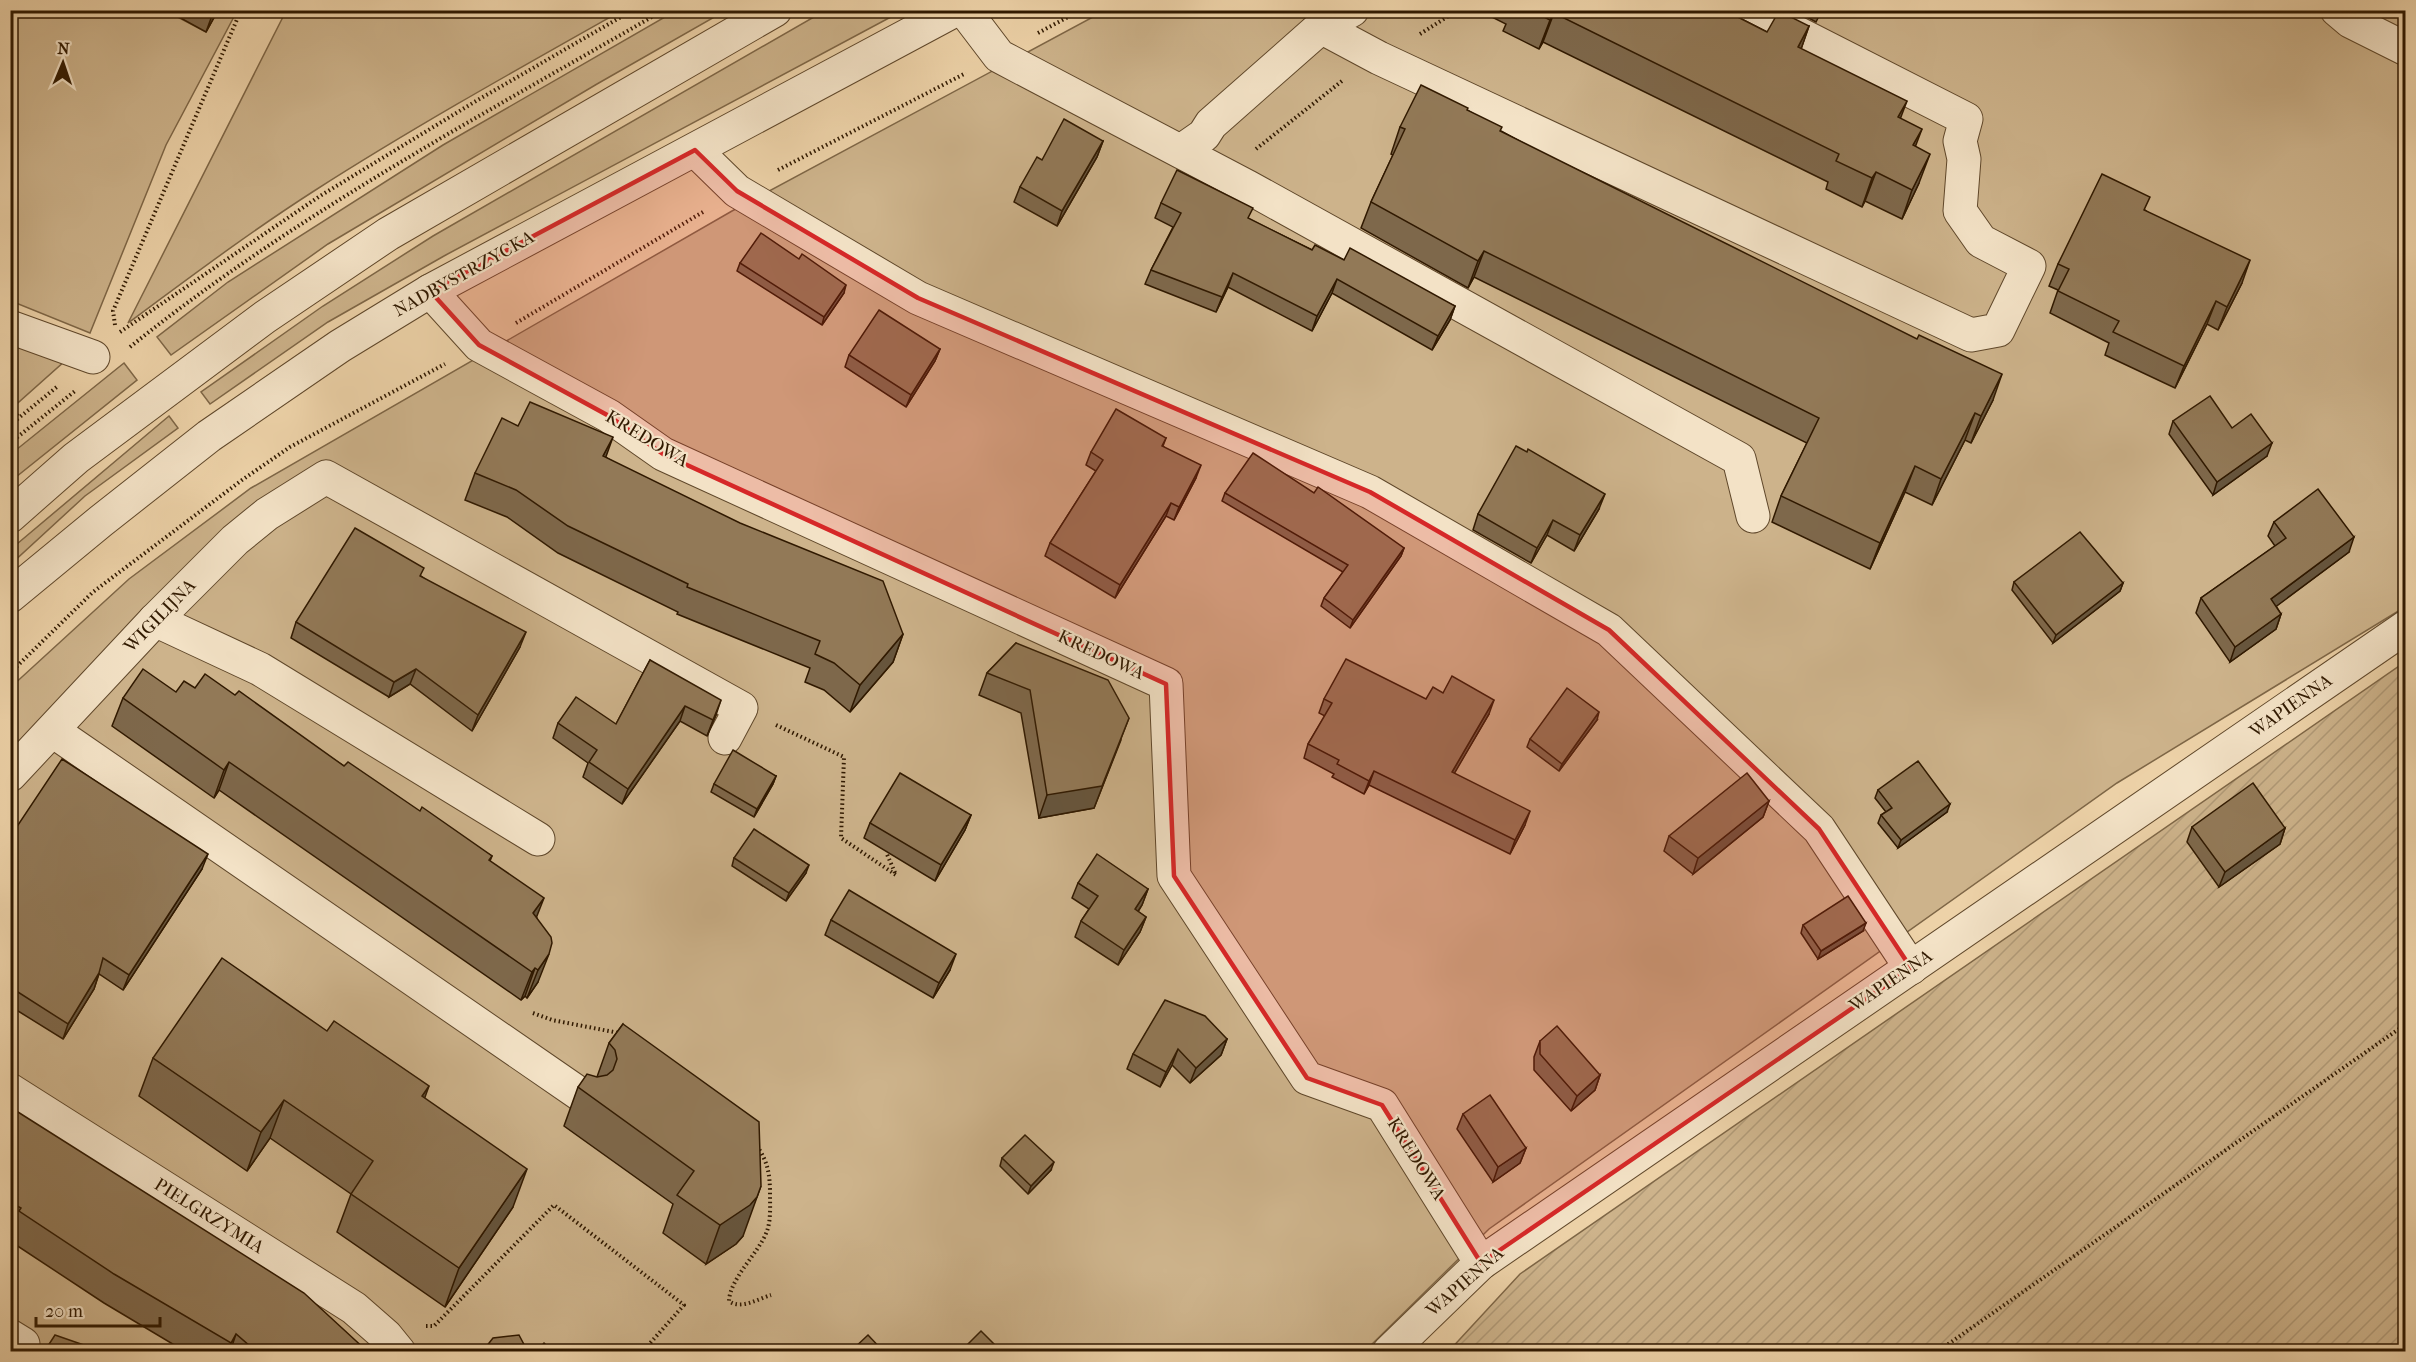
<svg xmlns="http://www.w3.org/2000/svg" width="2416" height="1362" viewBox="0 0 2416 1362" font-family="'IM FELL French Canon',serif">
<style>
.green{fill:#cdb38b;stroke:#7e6646;stroke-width:1.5}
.garden{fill:url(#garden-furrows);stroke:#7e6646;stroke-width:1.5}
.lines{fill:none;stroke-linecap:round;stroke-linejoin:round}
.minor-casing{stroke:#5f472a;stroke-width:35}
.path{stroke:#301900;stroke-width:4;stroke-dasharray:1.5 3;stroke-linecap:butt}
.minor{stroke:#f3e2c6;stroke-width:33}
.wall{fill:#7e684b;stroke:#301900;stroke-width:1.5}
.shaded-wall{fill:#66553d;stroke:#301900;stroke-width:1.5}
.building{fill:#927957;stroke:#301900;stroke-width:1.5}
.marked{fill:#d62828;fill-opacity:0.2;stroke:#d62828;stroke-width:4.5;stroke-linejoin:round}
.labels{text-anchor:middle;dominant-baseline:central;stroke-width:4.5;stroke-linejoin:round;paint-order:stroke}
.street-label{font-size:18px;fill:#301900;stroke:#f3e2c6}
</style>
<defs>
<pattern id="garden-furrows" width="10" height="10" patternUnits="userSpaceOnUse" patternTransform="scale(1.5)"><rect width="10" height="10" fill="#cdb38b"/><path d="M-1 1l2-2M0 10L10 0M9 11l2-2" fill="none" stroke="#b09976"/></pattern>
</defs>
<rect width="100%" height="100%" fill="#edd2a8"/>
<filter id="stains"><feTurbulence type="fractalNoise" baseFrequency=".00333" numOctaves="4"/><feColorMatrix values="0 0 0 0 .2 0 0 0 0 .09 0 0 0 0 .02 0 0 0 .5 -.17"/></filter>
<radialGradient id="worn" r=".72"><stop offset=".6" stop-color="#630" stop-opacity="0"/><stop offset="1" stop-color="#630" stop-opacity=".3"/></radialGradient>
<g class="green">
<path d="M375,10L397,14L418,10L621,11C518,69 414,127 314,191C250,232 189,278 128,323L286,11Z"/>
<polygon points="677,10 725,11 597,84 328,244 171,355 157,337 228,282 443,145"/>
<polygon points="826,10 902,11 444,256 328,322 210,404 201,392 323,306 433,236"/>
<polygon points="10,11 166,11 206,32 218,11 237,11 166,145 90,333 11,301"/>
<polygon points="1104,11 2405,11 2405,607 2117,783 1489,1229 1365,1351 11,1352 11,687 129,579 251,488 732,211"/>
<polygon points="11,341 66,360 11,409"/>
<polygon points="124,363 137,380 11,481 11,454"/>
<polygon points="169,416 178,428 85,496 11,564 11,549"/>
</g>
<polygon class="garden" points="2405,662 2405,1351 1448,1352 1520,1274"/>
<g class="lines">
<g class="minor-casing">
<g id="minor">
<polyline points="964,10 999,56 1248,187 1739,459 1753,516"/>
<polyline points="2337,10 2350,21 2406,49"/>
<polyline points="1321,27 1379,58 1971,335 1998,330 2029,266 1981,241 1960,211 1964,159 1960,141 1966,119 1752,10"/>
<polyline points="695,150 737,191 918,298 1370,492 1609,630 1819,829 1911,968"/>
<polyline points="1181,151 1204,135 1211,124 1321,27 1352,10"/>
<polyline points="430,291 479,345 609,416 663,454 1166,684 1174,876 1307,1078 1382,1105 1481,1263"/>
<polyline points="10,327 93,357"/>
<polyline points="10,516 76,458 265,317 388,234 775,10"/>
<polyline points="10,596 101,521 209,436 340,346 430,291 955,10"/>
<polyline points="155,620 260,669 538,839"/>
<polyline points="53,731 584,1097"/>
<polyline points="10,775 155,620 235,540 267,514 326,477 741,708 725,738"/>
<polyline points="10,1090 354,1308 386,1336 399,1352"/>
<polyline points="10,1336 23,1344"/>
<polyline points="1389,1352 1481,1263 2406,627"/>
</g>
</g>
<g class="path">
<polyline points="1038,33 1081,10"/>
<polyline points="1420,34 1458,10"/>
<polyline points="1256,149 1342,81"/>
<polyline points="778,170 966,73"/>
<polyline points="516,323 703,212"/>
<polyline points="115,325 113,311 241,10"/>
<polyline points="120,332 320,196 476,101 633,10"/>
<path d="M130,347C294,215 482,115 664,10"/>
<polyline points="10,403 19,418"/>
<polyline points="10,425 58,386"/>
<polyline points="10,443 75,391"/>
<polyline points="10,673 93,592 242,480 290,447 445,364"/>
<polyline points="776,725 844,757 841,838 896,875 886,852"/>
<polyline points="533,1013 552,1020 619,1033"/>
<path d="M757,1146C768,1162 770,1175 770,1194C770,1206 771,1220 767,1231C759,1253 730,1278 729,1301C740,1310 758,1299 771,1295"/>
<polyline points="426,1326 434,1326 554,1205 684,1305 644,1350"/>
<polyline points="1937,1352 2406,1024"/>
</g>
<use href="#minor" class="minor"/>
</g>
<g class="wall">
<polygon points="166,10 218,10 206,32"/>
<polygon points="1478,10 1724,10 1767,32 1809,26 1801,49 1900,118 1915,146 1919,183 1902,219 1865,201 1862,207 1826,189 1828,182 1543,42 1539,49 1503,31 1506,24"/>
<polygon points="1794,10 1822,10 1816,22"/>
<polygon points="1467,110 1501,131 1993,400 1971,443 1965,440 1932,505 1905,492 1870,569 1772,522 1781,496 1807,443 1474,277 1468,288 1361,228 1371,202 1393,155 1391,154 1400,127"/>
<polygon points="1103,141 1097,157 1057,226 1014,202 1020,187 1042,160"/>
<polygon points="1161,203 1249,219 1312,250 1344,260 1455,306 1450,320 1432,350 1332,293 1312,331 1228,287 1216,312 1145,284 1151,270 1173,227 1155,218"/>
<polygon points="2145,210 2242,283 2218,330 2207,324 2175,388 2105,355 2109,343 2050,313 2058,290 2049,286 2058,264"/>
<polygon points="740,263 844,293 822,325 737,271"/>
<polygon points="940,349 935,361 906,407 845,367 849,355"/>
<polygon points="2173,421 2232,428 2267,456 2213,495 2169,434"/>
<polygon points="518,426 605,457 903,634 893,662 850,712 824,690 805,682 810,668 677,614 678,612 558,553 507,517 465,500 475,473"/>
<polygon points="1166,438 1163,446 1196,478 1174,520 1166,516 1115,598 1045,556 1050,543 1096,471 1086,465 1091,452"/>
<polygon points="1225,493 1404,548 1401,556 1350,628 1321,606 1324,598 1343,572 1222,501"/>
<polygon points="1599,509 1574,551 1547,535 1531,563 1473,530 1478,514"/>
<polygon points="2274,522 2349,552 2276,606 2281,614 2276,629 2230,662 2196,613 2201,598 2275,546 2268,536"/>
<polygon points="421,576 520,647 472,731 410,684 389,697 291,638 296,622"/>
<polygon points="2014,582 2123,583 2120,591 2053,643 2012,590"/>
<polygon points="1016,643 1121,740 1094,808 1039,818 1021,713 979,695 987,673"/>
<polygon points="650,660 716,715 707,736 680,721 622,804 583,777 588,763 553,738 558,723 616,724"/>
<polygon points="195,688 235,695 344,766 492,856 490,861 537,918 538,982 527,998 525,996 521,1000 219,790 214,798 112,726 123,698 176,692"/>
<polygon points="1443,693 1489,714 1454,773 1525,825 1510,854 1369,785 1364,794 1332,777 1334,774 1304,758 1308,744 1325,716 1319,713 1324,699 1426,699"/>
<polygon points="1597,720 1559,771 1527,747 1530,739"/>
<polygon points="776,776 773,784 754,817 711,792 714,784"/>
<polygon points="1878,790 1947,812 1898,848 1878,823 1881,815 1886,812 1875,798"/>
<polygon points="1769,801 1763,817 1693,874 1664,851 1669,836"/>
<polygon points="971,815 965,830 935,881 864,838 870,823"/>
<polygon points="2192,827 2285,828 2280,844 2219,887 2187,842"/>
<polygon points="10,837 202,869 123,990 99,974 94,989 63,1039 10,1006"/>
<polygon points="734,858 806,873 786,901 732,866"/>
<polygon points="1078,883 1148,889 1142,905 1138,912 1146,917 1140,932 1118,965 1075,937 1081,921 1089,909 1072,898"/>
<polygon points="831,920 950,970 933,998 825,935"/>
<polygon points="1803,925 1863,931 1818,959 1801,933"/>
<polygon points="623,1024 743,1236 736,1244 706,1264 663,1233 673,1204 564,1126 578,1087 597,1077 609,1043"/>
<polygon points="1227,1039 1221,1055 1190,1083 1172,1065 1160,1087 1127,1069 1133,1054"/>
<polygon points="1540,1041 1600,1075 1595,1090 1571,1111 1534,1070 1534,1057"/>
<polygon points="153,1058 424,1098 513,1207 445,1307 337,1232 351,1194 270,1138 247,1171 139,1096"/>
<polygon points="10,1107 368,1352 186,1352 104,1303 10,1241"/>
<polygon points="1463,1114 1526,1148 1520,1163 1493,1182 1457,1129"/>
<polygon points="1002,1158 1051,1170 1028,1194 1000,1166"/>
</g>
<g class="shaded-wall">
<polygon points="214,10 218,10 206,32"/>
<polygon points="1554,13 1543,42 1539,49 1550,20"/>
<polygon points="1809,26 1799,55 1798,47"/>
<polygon points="1907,101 1896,130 1898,117"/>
<polygon points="1922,129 1911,158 1913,145"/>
<polygon points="1103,141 1097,157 1057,226 1062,211"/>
<polygon points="1930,154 1919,183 1902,219 1912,190"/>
<polygon points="1876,172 1865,201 1862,207 1872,178"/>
<polygon points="1484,251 1474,277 1468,288 1478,261"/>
<polygon points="2250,260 2242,283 2218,330 2227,307"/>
<polygon points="1233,273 1228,287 1216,312 1222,297"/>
<polygon points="1337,279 1332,293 1312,331 1317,316"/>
<polygon points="846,285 844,293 822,325 824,317"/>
<polygon points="2216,301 2207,324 2175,388 2184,366"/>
<polygon points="1455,306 1450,320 1432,350 1438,336"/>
<polygon points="940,349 935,361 906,407 911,395"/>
<polygon points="2002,374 1993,400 1971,443 1981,416"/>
<polygon points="1975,413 1965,440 1932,505 1941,479"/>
<polygon points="613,437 603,465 603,456"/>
<polygon points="2272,443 2267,456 2213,495 2217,482"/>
<polygon points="1201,465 1196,478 1174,520 1179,507"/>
<polygon points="1915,466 1905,492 1870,569 1880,543"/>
<polygon points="1605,494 1599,509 1574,551 1580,535"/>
<polygon points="1171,503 1166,516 1115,598 1120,585"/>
<polygon points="1553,520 1547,535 1531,563 1537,548"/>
<polygon points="2354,537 2349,552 2266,614 2271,599"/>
<polygon points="1404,548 1401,556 1350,628 1353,620"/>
<polygon points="2123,583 2120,591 2053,643 2056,635"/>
<polygon points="2281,614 2276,629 2230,662 2235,647"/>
<polygon points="526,632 520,647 472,731 478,715"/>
<polygon points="903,634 893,662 850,712 860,685"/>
<polygon points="416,669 410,684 389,697 394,682"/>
<polygon points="721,700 716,715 707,736 713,720"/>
<polygon points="1494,700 1489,714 1447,786 1452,772"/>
<polygon points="685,706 680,721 622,804 628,789"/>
<polygon points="1599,712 1597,720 1559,771 1562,764"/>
<polygon points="1129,718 1094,808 1039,818 1047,795"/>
<polygon points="229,762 219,790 214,798 224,770"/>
<polygon points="1374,771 1369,785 1364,794 1369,781"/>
<polygon points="776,776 773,784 754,817 757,809"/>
<polygon points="1769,801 1763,817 1693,874 1698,858"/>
<polygon points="1950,804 1947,812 1898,848 1901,840"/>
<polygon points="1530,811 1525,825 1510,854 1515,840"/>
<polygon points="971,815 965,830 935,881 941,865"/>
<polygon points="2285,828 2280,844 2219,887 2225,872"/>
<polygon points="208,854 202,869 123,990 129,975"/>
<polygon points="809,865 806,873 786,901 789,893"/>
<polygon points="1148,889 1142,905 1129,925 1135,909"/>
<polygon points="544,898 533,926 533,913"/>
<polygon points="1146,917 1140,932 1118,965 1124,950"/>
<polygon points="1866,923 1863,931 1818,959 1821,951"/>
<polygon points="549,954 538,982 527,998 538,970"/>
<polygon points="956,954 950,970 933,998 939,983"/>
<polygon points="535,968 525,996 521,1000 532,972"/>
<polygon points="99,973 94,989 63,1039 68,1024"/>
<polygon points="1227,1039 1221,1055 1190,1083 1196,1068"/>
<polygon points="1178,1049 1172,1065 1160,1087 1166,1072"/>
<polygon points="1600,1075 1595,1090 1571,1111 1577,1096"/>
<polygon points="429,1086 415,1125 422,1096"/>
<polygon points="284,1100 270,1138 247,1171 261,1132"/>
<polygon points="1526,1148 1520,1163 1493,1182 1498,1167"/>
<polygon points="1054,1162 1051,1170 1028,1194 1031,1186"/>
<polygon points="527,1169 513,1207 445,1307 459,1268"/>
<polygon points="761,1186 743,1236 736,1244 706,1264 720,1225"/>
<polygon points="236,1334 230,1352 228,1352 231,1343"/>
</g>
<g class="building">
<polygon points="1530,10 1724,10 1767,32 1779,11 1809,26 1798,47 1907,101 1898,117 1922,129 1913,145 1930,154 1912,190 1876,172 1872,178 1836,161 1839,154 1554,13 1550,20"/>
<polygon points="1421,85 1468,108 1467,110 1502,127 1500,131 1737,249 1917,339 1919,335 2002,374 1981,416 1975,413 1941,479 1915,466 1880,543 1781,496 1819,418 1484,251 1478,261 1371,202 1405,129 1400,127"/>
<polygon points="1064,119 1103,141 1062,211 1020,187 1037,157 1042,160"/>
<polygon points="1177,170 1253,208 1248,218 1312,250 1315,245 1344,260 1350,248 1455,306 1438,336 1337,279 1317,316 1233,273 1222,297 1151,270 1181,213 1161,203"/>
<polygon points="2102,174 2150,197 2144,210 2250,260 2227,307 2216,301 2184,366 2113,332 2119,321 2058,291 2069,269 2058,264"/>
<polygon points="761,233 799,259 802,254 846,285 824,317 740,263"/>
<polygon points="879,310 940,349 911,395 849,355"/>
<polygon points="2210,396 2232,428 2251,414 2272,443 2217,482 2173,421"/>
<polygon points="530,402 613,437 603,456 740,523 883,581 903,634 860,685 834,663 815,654 820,641 687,587 688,584 568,526 516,490 475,473 502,418 518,426"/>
<polygon points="1116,409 1166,438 1162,446 1201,465 1179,507 1171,503 1120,585 1050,543 1103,460 1091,452"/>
<polygon points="1516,446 1527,452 1528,449 1605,494 1580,535 1553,520 1537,548 1478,514"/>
<polygon points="1253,453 1314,493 1318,487 1404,548 1353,620 1324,598 1348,565 1225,493"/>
<polygon points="2318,489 2354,537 2271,599 2281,614 2235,647 2201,598 2286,538 2274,522"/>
<polygon points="355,528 424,568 420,576 526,632 478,715 416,669 394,682 296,622"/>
<polygon points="2080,532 2123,583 2056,635 2014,582"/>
<polygon points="1016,643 1108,680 1129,718 1102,786 1047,795 1030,690 987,673"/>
<polygon points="1346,659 1426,699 1433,687 1443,693 1452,676 1494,700 1452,772 1530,811 1515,840 1374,771 1369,781 1337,764 1339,760 1308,744 1332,703 1324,699"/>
<polygon points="650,660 721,700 713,720 685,706 628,789 589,762 597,750 558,723 576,697 616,724"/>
<polygon points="143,669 176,692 184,681 195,688 205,674 235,695 239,691 344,766 348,762 420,811 422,807 492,856 489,860 544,898 533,913 551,937 552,943 549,954 538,970 535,968 532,972 229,762 224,770 123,698"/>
<polygon points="1567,688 1599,712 1562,764 1530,739"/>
<polygon points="733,750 776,776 757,809 714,784"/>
<polygon points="62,759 208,854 129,975 103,958 99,973 68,1024 10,987 10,837"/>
<polygon points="1918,761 1950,804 1901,840 1881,815 1892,808 1878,790"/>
<polygon points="900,773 971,815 941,865 870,823"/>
<polygon points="1747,773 1769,801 1698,858 1669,836"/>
<polygon points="2253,783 2285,828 2225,872 2192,827"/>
<polygon points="754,829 809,865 789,893 734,858"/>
<polygon points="1097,854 1148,889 1135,909 1146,917 1124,950 1081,921 1098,896 1078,883"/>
<polygon points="849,890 956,954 939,983 831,920"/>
<polygon points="1848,896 1866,923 1821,951 1803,925"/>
<polygon points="222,958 327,1031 334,1021 429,1086 422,1096 527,1169 459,1268 351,1194 373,1161 284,1100 261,1132 153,1058"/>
<polygon points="1165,1000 1205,1016 1227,1039 1196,1068 1178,1049 1166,1072 1133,1054"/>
<polygon points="623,1024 759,1122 761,1186 757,1197 750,1205 720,1225 677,1195 694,1171 578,1087 587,1074 597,1077 607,1075 613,1070 617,1059 615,1050 609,1043"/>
<polygon points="1557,1026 1600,1075 1577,1096 1540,1054 1540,1041"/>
<polygon points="1490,1095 1526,1148 1498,1167 1463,1114"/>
<polygon points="10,1107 304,1293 368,1352 257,1352 236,1334 231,1343 114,1274 19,1211 21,1208 10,1202"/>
<polygon points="1025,1135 1054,1162 1031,1186 1002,1158"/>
<polygon points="981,1331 1002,1352 960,1352"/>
<polygon points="55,1335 104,1352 44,1352"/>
<polygon points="519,1335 528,1352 482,1352 493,1338"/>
<polygon points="868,1335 884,1352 850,1352"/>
<polygon points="544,1343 553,1352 536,1352"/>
</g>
<path class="marked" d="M695,150L737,191L918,298L1370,492L1609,630L1819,829L1911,968L1481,1263L1382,1105L1307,1078L1174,876L1166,684L663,454L609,416L479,345L430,291Z"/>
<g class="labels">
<g class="street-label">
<text transform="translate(464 274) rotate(-29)">NADBYSTRZYCKA</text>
<text transform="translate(647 439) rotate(31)">KREDOWA</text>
<text transform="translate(160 616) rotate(-46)">WIGILIJNA</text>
<text transform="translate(1101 655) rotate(25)">KREDOWA</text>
<text transform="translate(2291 706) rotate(-35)">WAPIENNA</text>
<text transform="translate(1891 981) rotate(-34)">WAPIENNA</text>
<text transform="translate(1416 1159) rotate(58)">KREDOWA</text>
<text transform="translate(209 1216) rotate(32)">PIELGRZYMIA</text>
<text transform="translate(1465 1282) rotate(-41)">WAPIENNA</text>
</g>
</g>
<rect width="2416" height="1362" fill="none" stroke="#edd2a8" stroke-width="36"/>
<rect x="12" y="12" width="2392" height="1338" fill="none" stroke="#301900" stroke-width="3"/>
<rect x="18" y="18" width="2380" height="1326" fill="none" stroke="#301900" stroke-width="1.5"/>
<g transform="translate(63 63) rotate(2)" stroke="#f3e2c6" stroke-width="4.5" paint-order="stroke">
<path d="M0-4.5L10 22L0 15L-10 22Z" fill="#301900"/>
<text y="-9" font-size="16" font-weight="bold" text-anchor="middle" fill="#301900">N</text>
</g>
<path d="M36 1317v9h124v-9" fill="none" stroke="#301900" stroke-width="3"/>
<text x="45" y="1317" font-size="18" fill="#301900" stroke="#f3e2c6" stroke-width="4.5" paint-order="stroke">20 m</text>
<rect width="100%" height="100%" filter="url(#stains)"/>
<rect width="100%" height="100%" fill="url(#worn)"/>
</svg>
